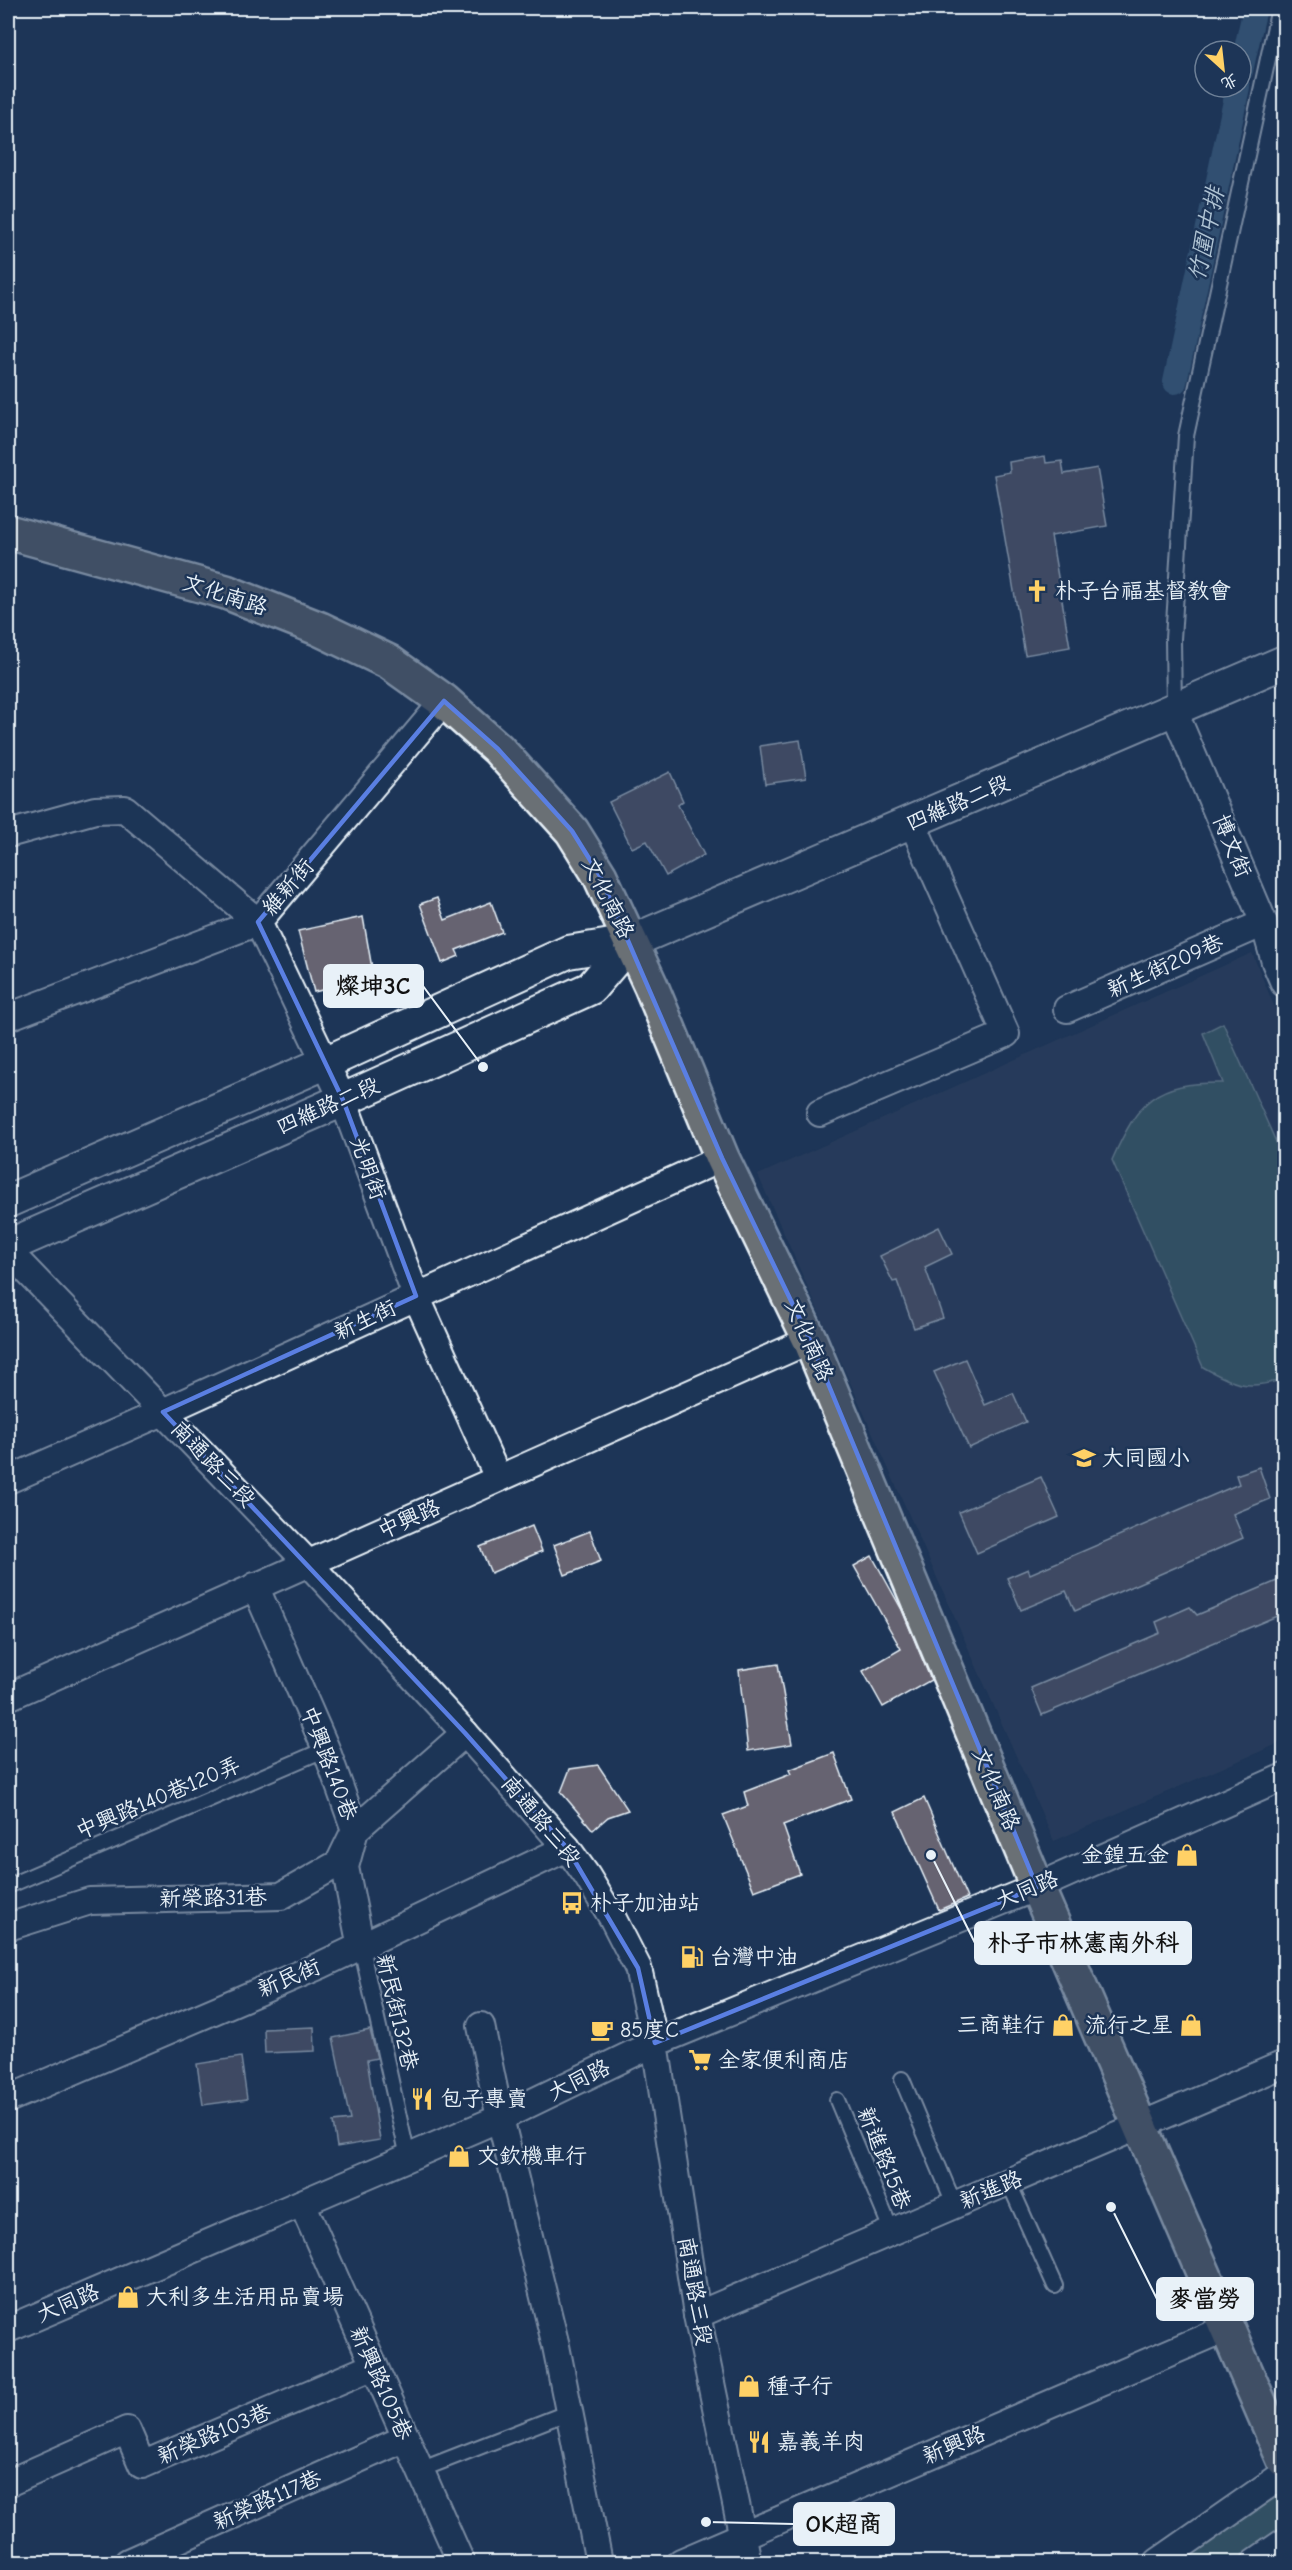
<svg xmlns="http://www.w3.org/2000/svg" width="1292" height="2570" viewBox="0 0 1292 2570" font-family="'Comic Neue','LXGW WenKai TC',sans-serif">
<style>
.built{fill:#33435f}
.green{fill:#4c7072;stroke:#9ab0b5;stroke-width:1.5}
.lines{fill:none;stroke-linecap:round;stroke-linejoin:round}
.canal{stroke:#486f90;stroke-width:24}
.building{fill:#666371;stroke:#e8f1f8;stroke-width:1.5}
.service-casing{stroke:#e8f1f8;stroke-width:18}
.minor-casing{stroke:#e8f1f8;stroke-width:30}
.tertiary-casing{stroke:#e8f1f8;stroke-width:36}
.primary-casing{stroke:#e8f1f8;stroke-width:38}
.service{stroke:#1d3557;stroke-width:14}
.minor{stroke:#1d3557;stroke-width:26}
.tertiary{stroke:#1d3557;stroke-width:32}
.primary{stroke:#6b6f75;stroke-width:33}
.marked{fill:none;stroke:#5a7fe2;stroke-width:4.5;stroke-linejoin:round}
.labels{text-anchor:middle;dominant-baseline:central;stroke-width:5;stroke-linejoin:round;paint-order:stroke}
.poi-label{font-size:22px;fill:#e8f1f8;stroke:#1d3557;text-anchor:start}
.street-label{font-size:22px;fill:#e8f1f8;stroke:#1d3557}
.water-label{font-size:24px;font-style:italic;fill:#b0c4d4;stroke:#1d3557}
.leader{fill:none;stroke:#e8f1f8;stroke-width:2}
.callout-dot{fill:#e8f1f8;stroke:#1d3557;stroke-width:2}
.callout{fill:#e8f1f8;stroke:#e8f1f8;stroke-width:2}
.callout-label{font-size:24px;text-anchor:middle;font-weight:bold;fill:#111}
</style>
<rect width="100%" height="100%" fill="#1d3557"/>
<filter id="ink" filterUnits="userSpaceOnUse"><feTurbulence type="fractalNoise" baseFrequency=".0167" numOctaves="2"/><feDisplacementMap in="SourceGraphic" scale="12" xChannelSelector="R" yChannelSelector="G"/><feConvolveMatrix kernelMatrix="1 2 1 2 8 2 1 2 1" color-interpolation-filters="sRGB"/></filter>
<g filter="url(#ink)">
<polygon class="built" points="1252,953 1284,1030 1284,1741 1054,1841 758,1175"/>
<g class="green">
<path d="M1223,1023L1284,1160V1379C1248,1390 1236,1386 1203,1367L1112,1160C1139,1100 1154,1082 1223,1083L1203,1033Z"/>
<polygon points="1284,2484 1284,2536 1247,2562 1172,2562"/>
</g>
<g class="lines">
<g class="canal">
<polyline points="1241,71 1255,8"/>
<polyline points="1175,382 1238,87"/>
</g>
</g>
<g class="building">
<polygon points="1045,456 1046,463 1062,461 1064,474 1097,468 1107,526 1051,536 1070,647 1025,655 994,475 1010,472 1009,462"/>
<polygon points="800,740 806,778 765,784 760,746"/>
<polygon points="670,772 683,801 678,805 704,855 666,876 647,841 632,848 609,802"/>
<polygon points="437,898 445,920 491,902 502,932 456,950 459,956 442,963 420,904"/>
<polygon points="363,917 373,974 340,980 342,985 314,992 298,931"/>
<polygon points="939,1227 952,1254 925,1267 943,1318 914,1328 897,1281 893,1282 880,1256"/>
<polygon points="965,1359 985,1405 1013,1393 1026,1422 969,1448 934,1372"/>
<polygon points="1259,1467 1270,1499 1233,1514 1243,1538 1075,1611 1066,1591 1021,1610 1007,1578 1028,1569 1030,1574 1239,1484 1236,1475"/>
<polygon points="1041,1477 1059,1517 977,1553 959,1512"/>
<polygon points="532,1526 542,1551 491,1573 480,1547"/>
<polygon points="590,1531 601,1561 565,1575 554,1545"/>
<polygon points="872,1556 902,1610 931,1680 883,1707 863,1671 901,1649 854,1566"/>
<polygon points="1284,1578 1284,1613 1042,1715 1031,1688 1160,1633 1156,1622 1190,1607 1197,1615"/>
<polygon points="778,1664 792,1744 748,1751 739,1670"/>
<polygon points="834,1753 851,1799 783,1825 800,1874 754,1891 723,1815 748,1806 744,1792 791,1774 789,1770"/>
<polygon points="598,1765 628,1810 608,1817 593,1830 561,1792 570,1769"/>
<polygon points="924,1798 967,1898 939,1910 895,1812"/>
<polygon points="314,2027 315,2051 265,2053 264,2029"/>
<polygon points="370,2030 377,2058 367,2060 380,2140 337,2147 333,2122 350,2120 333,2038"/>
<polygon points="241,2057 247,2099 203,2105 197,2064"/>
</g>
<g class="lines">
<g class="service-casing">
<g id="service">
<polyline points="1174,709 1173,639 1186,436 1279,8"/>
<polyline points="8,1886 326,1749"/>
<polyline points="361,1947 408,2157"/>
<polyline points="902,2079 955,2206"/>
<polyline points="837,2100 892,2232"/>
<polyline points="1009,2183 1055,2286"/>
<polyline points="420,2470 569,2412"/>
</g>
</g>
<g class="minor-casing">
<g id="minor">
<polyline points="1174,711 1264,923 1275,962 1284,983"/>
<polyline points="8,834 95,810 125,809 258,922 343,1100 416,1296 498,1478"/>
<polyline points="1067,1009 1264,923"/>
<polyline points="8,1017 258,922 444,701"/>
<polyline points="820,1113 1006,1034 912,822"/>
<polyline points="8,1251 309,1564 465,1733 567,1848 587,1876 613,1919 638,1968 655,2043 697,2315 748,2562"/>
<polyline points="8,1480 163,1412 722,1158"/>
<polyline points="255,1586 326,1749 355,1830 345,1867 361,1947"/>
<polyline points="8,1697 810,1340"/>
<polyline points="8,1927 90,1901 281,1896 339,1863 355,1830 465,1733"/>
<polyline points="481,2026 500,2118 556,2346 599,2562"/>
<polyline points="8,2099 321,1965 567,1848"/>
<polyline points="302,2203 461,2562"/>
<polyline points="697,2315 1284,2064"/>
<polyline points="8,2329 500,2118 655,2043 1037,1887 1284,1777"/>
<polyline points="8,2483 127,2430 142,2465 374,2366"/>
<polyline points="128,2562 406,2438"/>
<polyline points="681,2562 1227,2328"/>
<polyline points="1158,2562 1284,2474"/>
<polyline points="1255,2562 1284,2542"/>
</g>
</g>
<g class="tertiary-casing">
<g id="tertiary">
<polyline points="8,1201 325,1063 568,952 630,942 1284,662"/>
<polyline points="8,1246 343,1100 591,988 630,942"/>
</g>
</g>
<g class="primary-casing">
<polyline id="primary" points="8,532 226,592 320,629 389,662 444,701 498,749 572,831 600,876 651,986 722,1158 810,1340 1037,1887 1284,2460"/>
</g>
<use href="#service" class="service"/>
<use href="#minor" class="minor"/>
<use href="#tertiary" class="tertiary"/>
<use href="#primary" class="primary"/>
</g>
</g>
<path d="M0 0H1292V2570H0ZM444,701L498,749L572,831L600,876L722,1158L810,1340L1037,1887L655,2043L638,1968L567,1848L465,1733L163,1412L416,1296L343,1100L258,922Z" fill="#1d3557" fill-opacity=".55" fill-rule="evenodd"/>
<path class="marked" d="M444,701L498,749L572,831L600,876L722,1158L810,1340L1037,1887L655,2043L638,1968L567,1848L465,1733L163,1412L416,1296L343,1100L258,922Z"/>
<defs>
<g id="church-bare" transform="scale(1.8)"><path d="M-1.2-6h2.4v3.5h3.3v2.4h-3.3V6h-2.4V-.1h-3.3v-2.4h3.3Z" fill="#ffd166" stroke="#1d3557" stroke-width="2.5" paint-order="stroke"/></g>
<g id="school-bare" transform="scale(1.8)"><path d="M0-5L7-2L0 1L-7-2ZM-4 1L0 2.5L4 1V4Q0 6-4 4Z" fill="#ffd166" stroke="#1d3557" stroke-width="2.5" paint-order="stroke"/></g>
<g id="shop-bare" transform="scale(1.8)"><path d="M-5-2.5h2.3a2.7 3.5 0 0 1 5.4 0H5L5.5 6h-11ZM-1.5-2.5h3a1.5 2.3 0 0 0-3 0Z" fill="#ffd166" stroke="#1d3557" stroke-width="2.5" paint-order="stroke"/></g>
<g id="bus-bare" transform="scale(1.8)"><path d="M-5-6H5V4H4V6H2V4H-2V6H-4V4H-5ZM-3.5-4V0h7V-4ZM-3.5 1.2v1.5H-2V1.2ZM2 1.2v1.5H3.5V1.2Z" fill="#ffd166" stroke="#1d3557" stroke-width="2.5" paint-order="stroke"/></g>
<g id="fuel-bare" transform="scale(1.8)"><path d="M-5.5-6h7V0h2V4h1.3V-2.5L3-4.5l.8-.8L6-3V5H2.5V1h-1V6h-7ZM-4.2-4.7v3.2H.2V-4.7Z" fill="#ffd166" stroke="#1d3557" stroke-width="2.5" paint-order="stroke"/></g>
<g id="cafe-bare" transform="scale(1.8)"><path d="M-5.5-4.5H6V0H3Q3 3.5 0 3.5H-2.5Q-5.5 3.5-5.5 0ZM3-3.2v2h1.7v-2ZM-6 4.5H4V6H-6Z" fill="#ffd166" stroke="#1d3557" stroke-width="2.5" paint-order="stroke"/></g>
<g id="supermarket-bare" transform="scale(1.8)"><path d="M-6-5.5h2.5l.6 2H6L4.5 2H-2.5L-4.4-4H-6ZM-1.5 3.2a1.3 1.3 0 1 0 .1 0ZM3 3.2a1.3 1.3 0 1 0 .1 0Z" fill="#ffd166" stroke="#1d3557" stroke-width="2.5" paint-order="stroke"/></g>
<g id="restaurant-bare" transform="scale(1.8)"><path d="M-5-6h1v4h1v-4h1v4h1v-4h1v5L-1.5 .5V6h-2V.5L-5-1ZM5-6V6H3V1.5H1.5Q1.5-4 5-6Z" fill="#ffd166" stroke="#1d3557" stroke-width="2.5" paint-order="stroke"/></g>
</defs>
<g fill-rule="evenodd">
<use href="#church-bare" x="1037" y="591"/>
<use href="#school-bare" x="1084" y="1458"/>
<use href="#shop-bare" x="1187" y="1855"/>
<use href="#bus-bare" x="572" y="1903"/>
<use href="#fuel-bare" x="692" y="1957"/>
<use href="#shop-bare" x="1063" y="2025"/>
<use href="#shop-bare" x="1191" y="2025"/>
<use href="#cafe-bare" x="602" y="2030"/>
<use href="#supermarket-bare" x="700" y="2060"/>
<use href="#restaurant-bare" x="422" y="2099"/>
<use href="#shop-bare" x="459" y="2156"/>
<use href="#shop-bare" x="128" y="2297"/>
<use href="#shop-bare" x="749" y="2386"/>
<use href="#restaurant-bare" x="759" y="2442"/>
</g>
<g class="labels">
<g class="poi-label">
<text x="1055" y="591">朴子台福基督教會</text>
<text x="1102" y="1458">大同國小</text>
<text x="1169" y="1855" text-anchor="end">金鍠五金</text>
<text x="590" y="1903">朴子加油站</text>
<text x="710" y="1957">台灣中油</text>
<text x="1045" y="2025" text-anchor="end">三商鞋行</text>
<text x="1173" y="2025" text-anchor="end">流行之星</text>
<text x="620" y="2030">85度C</text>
<text x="718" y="2060">全家便利商店</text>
<text x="440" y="2099">包子專賣</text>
<text x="477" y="2156">文欽機車行</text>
<text x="146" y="2297">大利多生活用品賣場</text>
<text x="767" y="2386">種子行</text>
<text x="777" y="2442">嘉義羊肉</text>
</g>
<g class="street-label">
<text transform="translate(225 595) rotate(18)">文化南路</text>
<text transform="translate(958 803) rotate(-23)">四維路二段</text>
<text transform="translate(1232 846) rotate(67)">博文街</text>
<text transform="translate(288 887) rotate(-49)">維新街</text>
<text transform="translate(608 898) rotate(63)">文化南路</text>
<text transform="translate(1165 966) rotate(-24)">新生街209巷</text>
<text transform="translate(328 1106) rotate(-24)">四維路二段</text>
<text transform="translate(368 1168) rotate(70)">光明街</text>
<text transform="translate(365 1320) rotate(-25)">新生街</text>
<text transform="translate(809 1340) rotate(66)">文化南路</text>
<text transform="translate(213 1464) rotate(46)">南通路三段</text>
<text transform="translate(409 1519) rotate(-24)">中興路</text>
<text transform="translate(329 1763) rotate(69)">中興路140巷</text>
<text transform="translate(996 1789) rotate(67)">文化南路</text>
<text transform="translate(158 1798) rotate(-23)">中興路140巷120弄</text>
<text transform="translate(541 1821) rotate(50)">南通路三段</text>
<text transform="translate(1027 1890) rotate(-23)">大同路</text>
<text transform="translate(213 1898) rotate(-1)">新榮路31巷</text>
<text transform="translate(289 1978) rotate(-23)">新民街</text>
<text transform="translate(397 2012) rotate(77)">新民街132巷</text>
<text transform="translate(579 2080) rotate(-26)">大同路</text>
<text transform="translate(884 2158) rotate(68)">新進路15巷</text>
<text transform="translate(991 2190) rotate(-23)">新進路</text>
<text transform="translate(695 2291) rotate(80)">南通路三段</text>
<text transform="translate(68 2303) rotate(-23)">大同路</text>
<text transform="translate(381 2383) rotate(66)">新興路105巷</text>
<text transform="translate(214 2434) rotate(-23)">新榮路103巷</text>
<text transform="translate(954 2445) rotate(-23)">新興路</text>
<text transform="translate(267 2500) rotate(-24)">新榮路117巷</text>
</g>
<g class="water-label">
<text transform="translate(1206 234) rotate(-78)">竹圍中排</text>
</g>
</g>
<path class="leader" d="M483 1067L423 986M931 1855L975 1943M1111 2207L1157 2299M706 2522L794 2524"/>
<g class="callout-dot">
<circle cx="483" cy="1067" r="6"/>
<circle cx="931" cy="1855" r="6"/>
<circle cx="1111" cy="2207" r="6"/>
<circle cx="706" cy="2522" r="6"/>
</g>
<g class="callout">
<rect x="324" y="965" width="99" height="42" rx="6"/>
<rect x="975" y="1922" width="216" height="42" rx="6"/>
<rect x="1157" y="2278" width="96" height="42" rx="6"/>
<rect x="794" y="2503" width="100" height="42" rx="6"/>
</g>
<g class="callout-label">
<text x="373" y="994">燦坤3C</text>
<text x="1083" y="1951">朴子市林憲南外科</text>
<text x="1205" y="2307">麥當勞</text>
<text x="844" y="2532">OK超商</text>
</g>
<rect width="1292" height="2570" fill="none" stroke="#1d3557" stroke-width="30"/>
<rect x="15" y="15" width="1262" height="2540" fill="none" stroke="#e8f1f8" stroke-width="2" filter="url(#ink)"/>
<g transform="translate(1223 69) rotate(153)"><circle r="28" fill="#1d3557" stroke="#6e8097" stroke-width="1.5"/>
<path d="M0-4.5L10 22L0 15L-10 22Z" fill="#ffd166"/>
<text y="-9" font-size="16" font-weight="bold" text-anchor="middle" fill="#e8f1f8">北</text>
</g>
</svg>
